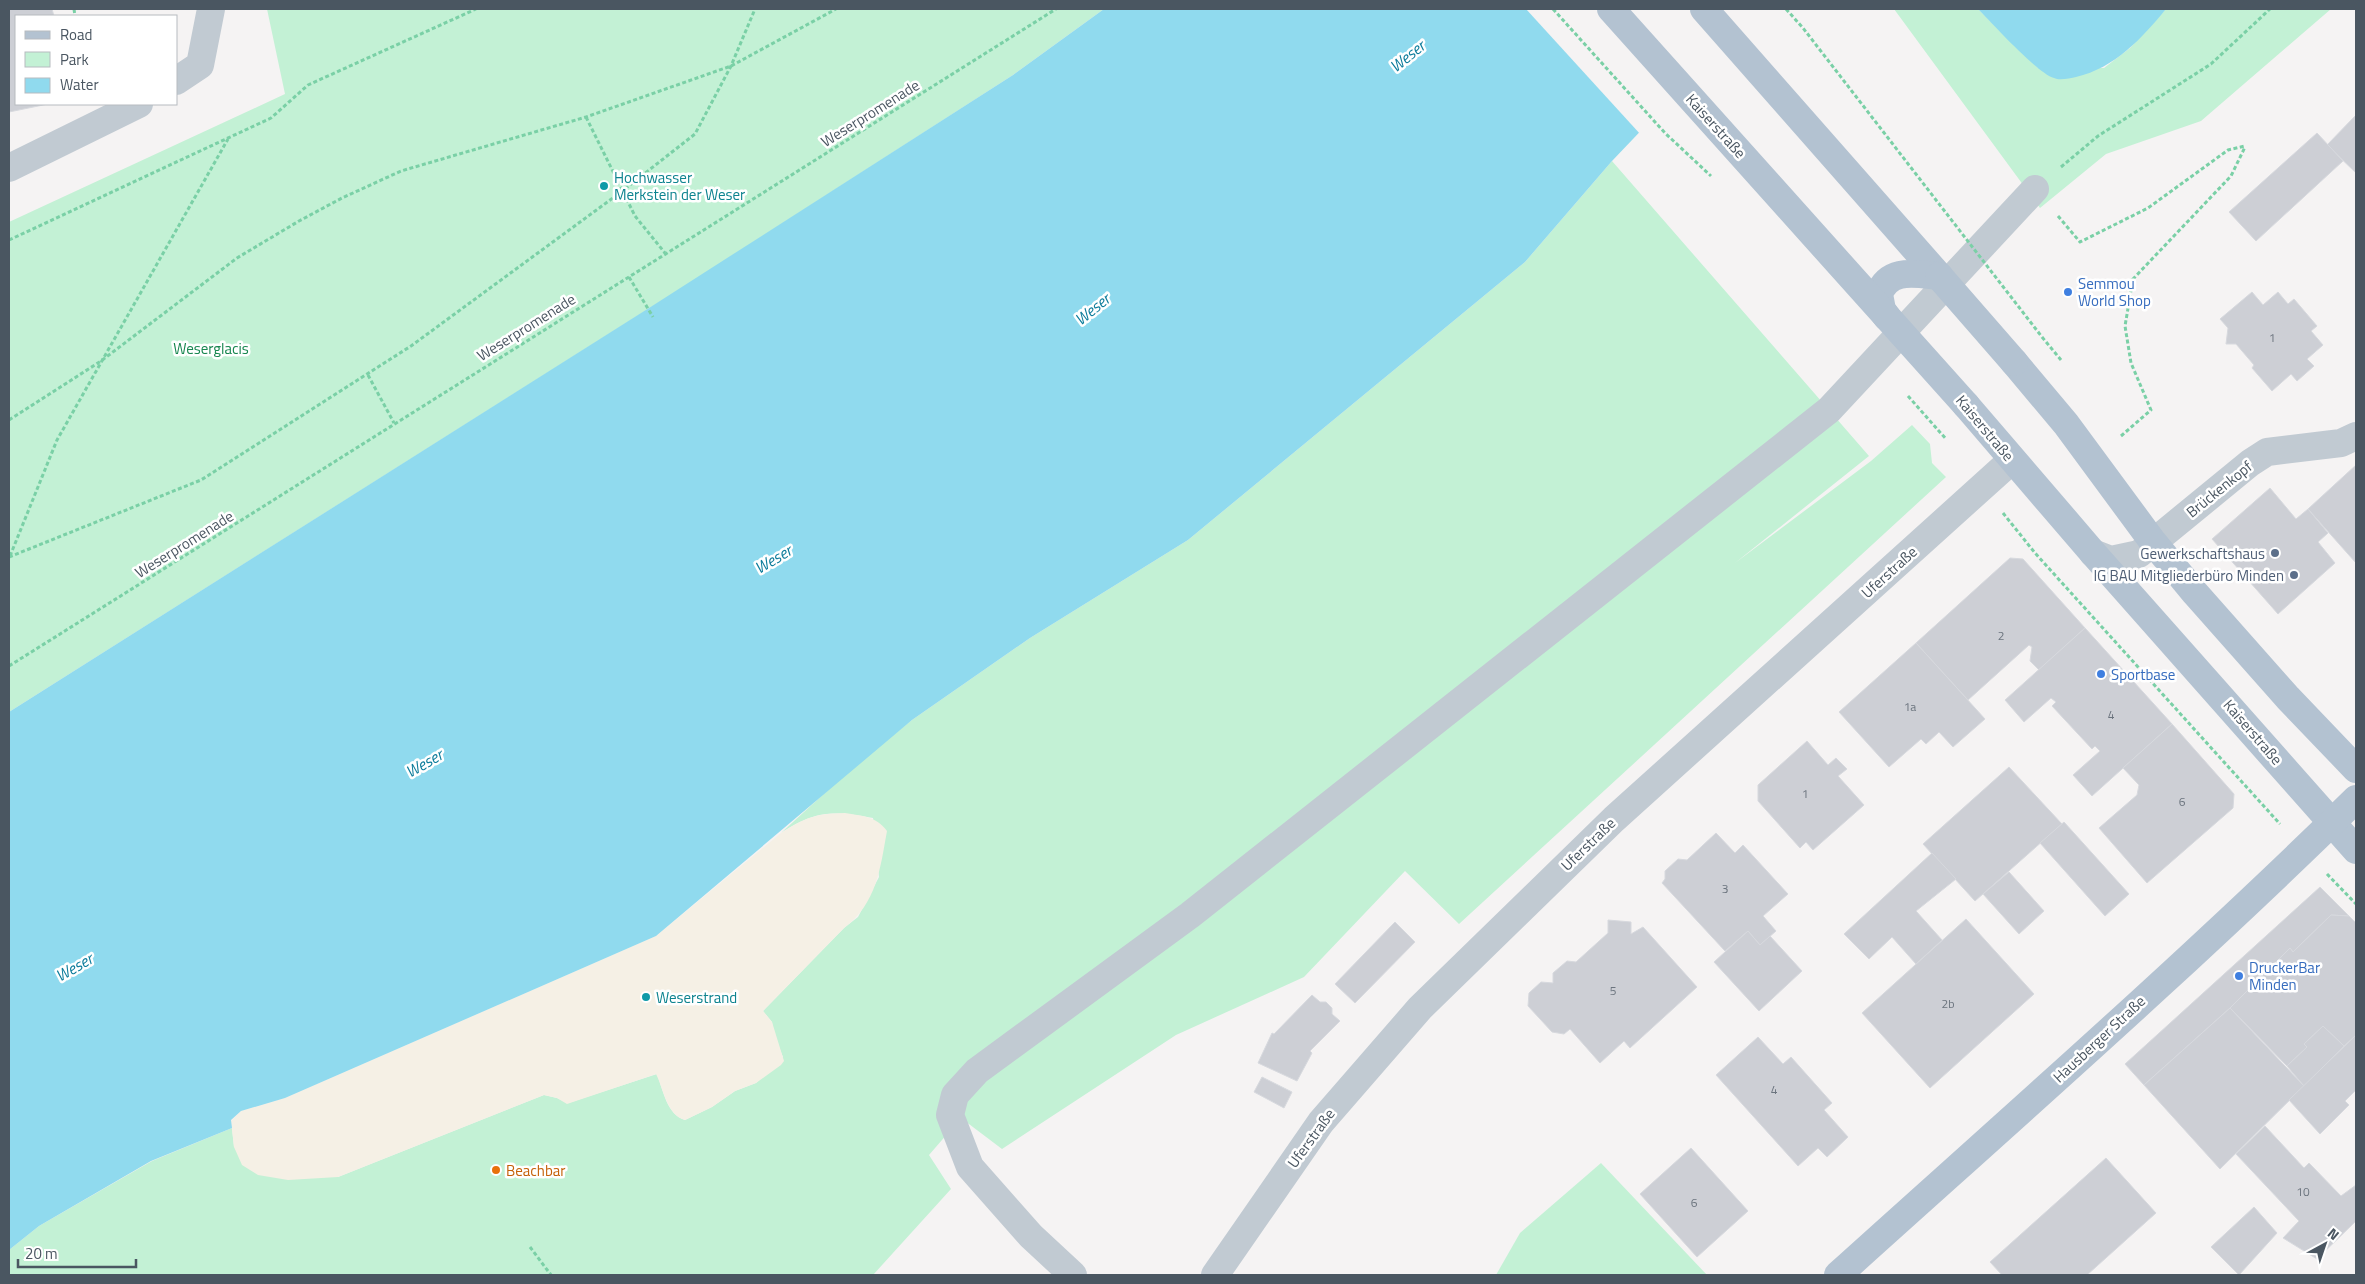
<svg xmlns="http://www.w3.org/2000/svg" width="2365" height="1284" viewBox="0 0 2365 1284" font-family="'Titillium Web',sans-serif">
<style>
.green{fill:#c3f1d5}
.sand{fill:#f5f0e5}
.water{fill:#90daee}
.pier{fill:#f5f3f3}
.building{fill:#cdcfd5;stroke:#d7d9de}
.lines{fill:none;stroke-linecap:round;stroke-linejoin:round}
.path{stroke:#7ad0a6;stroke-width:3;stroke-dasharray:4 2.5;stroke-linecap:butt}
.minor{stroke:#c1cad2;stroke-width:28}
.major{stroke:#b3c2d1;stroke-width:28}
.path-bridge{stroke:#7ad0a6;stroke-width:3;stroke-dasharray:4 2.5;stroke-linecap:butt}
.major-bridge{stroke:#b3c2d1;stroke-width:28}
.culture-dot{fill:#0f9aa8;stroke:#fff;stroke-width:2}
.shop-dot{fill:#3f7fe0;stroke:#fff;stroke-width:2}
.service-dot{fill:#5c6f8a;stroke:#fff;stroke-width:2}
.food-dot{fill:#e8710a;stroke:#fff;stroke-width:2}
.labels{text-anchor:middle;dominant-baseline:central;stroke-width:5;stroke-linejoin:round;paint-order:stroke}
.number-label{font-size:12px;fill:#6b747e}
.street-label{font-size:15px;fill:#4a5661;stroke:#fff}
.culture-label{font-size:15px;fill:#0d838f;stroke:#fff;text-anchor:start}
.shop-label{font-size:15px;fill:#366cbe;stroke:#fff;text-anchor:start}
.park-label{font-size:15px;fill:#17864f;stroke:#fff}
.service-label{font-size:15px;fill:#4e5e75;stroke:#fff;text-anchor:end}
.food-label{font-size:15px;fill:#c56008;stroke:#fff;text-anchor:start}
.water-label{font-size:16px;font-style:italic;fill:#0c7c9b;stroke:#fff}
</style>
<rect width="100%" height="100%" fill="#f5f3f3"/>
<g class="green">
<polygon points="267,9 1104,9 1013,75 688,284 9,712 9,222 285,94"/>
<polygon points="1894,9 1978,9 2038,68 2104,68 2130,48 2166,9 2331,9 2201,121 2106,154 2040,208"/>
<path d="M1612,161L1869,456L1735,563L1871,461L1912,425L1930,444L1932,463L1946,477L1459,924L1405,871L1304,977L1176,1035L1002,1149L961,1118L929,1155L951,1189L873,1275H9V1250L39,1226L152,1161L232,1128L234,1147L338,1177L544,1095L557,1098L568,1103L657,1074C663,1090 667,1115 685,1120L712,1107L735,1091L756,1083L783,1057L774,1035L772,1022L763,1011L844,928L858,917L879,877L873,818C832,811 817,810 781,833L851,769L912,720L1030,638L1188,540L1525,262Z"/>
<polygon points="1601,1163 1707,1275 1496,1275 1520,1233"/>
</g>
<path class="sand" d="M845,813C862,816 876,816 887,831C880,869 877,903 844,928L763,1011L772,1022L784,1061L781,1065L756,1083L735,1091L712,1107L685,1120C667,1115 664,1090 656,1074L567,1104L557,1098L544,1095L338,1177L288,1180L258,1175L242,1165L234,1147L231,1121L241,1111L285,1098L656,936L781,833C806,817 815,814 845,813Z"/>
<g class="water">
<polygon points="1104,9 1757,9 1612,161 1525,262 1188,540 1030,638 912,720 656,936 285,1098 241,1111 231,1120 232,1128 151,1161 39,1226 9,1250 9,712 649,308 1013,75"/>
<path d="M1978,9H2166C2142,38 2115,68 2076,77C2070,78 2060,81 2054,78C2037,73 1993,24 1978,9Z"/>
</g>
<polygon class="pier" points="1526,9 1759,9 1641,135"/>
<g class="building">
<polygon points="9,9 52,9 54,16 16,16 16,104 48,104 9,112"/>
<polygon points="2356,115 2356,173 2327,145"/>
<polygon points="2317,133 2343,161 2256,241 2229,212"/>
<polygon points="2252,292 2263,305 2278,292 2288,304 2294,299 2317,326 2311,331 2323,345 2307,359 2314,366 2297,381 2291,374 2272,391 2252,368 2254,365 2236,344 2226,344 2228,328 2220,319"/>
<polygon points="2356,465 2356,563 2308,509"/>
<polygon points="2270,488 2296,519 2308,509 2328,533 2318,542 2335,563 2278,614 2212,539"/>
<polygon points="2010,558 2023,559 2085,628 2039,670 2030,661 2032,647 2029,645 1968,700 1916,643"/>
<polygon points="2085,628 2172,724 2092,796 2073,775 2100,751 2095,746 2092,749 2052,706 2056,702 2051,698 2024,722 2005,700"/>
<polygon points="1916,643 1985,719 1953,747 1939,732 1926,744 1921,739 1889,767 1839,712"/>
<polygon points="2172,724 2234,794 2233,808 2147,883 2099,828 2137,795 2139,785 2123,768"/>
<polygon points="1807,741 1828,765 1836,758 1847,769 1838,776 1864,805 1813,850 1806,842 1800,848 1758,801 1758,785"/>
<polygon points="2009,767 2062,824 1975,901 1923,844"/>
<polygon points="2064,822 2129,894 2105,916 2040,843"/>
<polygon points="1716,833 1735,853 1743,845 1788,894 1763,916 1776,931 1760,945 1748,931 1725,951 1662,883 1665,879 1665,871 1678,859 1687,860"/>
<polygon points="1932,853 1956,879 1916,911 1942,940 1916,964 1892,937 1869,959 1844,934"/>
<polygon points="2009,872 2044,911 2019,934 1983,894"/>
<polygon points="2320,887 2349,916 2331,915 2293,952 2290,948 2230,1008 2144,1085 2125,1064"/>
<polygon points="2331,915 2349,916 2356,923 2356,1035 2344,1046 2323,1026 2304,1044 2307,1047 2287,1066 2230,1008 2290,948 2293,952"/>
<polygon points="1966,919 2034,994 1930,1088 1862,1013"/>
<polygon points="1608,920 1631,922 1631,934 1643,927 1697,987 1630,1048 1624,1041 1600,1063 1570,1029 1564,1034 1552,1032 1528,1006 1529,993 1541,982 1553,983 1553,973 1567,961 1576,962 1608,933"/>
<polygon points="1395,922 1415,942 1355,1003 1335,984"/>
<polygon points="1748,931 1760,945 1770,936 1802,971 1759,1011 1714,962"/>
<polygon points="1312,995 1320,1002 1326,1002 1332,1008 1332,1014 1340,1021 1310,1051 1312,1053 1297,1081 1258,1063 1272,1033 1274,1034"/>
<polygon points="2230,1008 2304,1086 2220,1169 2144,1085"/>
<polygon points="2323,1026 2344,1046 2304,1086 2287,1066 2307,1047 2304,1044"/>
<polygon points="2356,1035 2356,1090 2345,1101 2349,1105 2320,1134 2289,1100"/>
<polygon points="1758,1037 1783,1064 1791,1057 1832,1103 1824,1110 1848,1137 1827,1157 1818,1148 1798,1166 1716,1075"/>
<polygon points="1262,1077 1292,1092 1284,1108 1254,1092"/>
<polygon points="2265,1126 2304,1168 2309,1163 2341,1196 2356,1185 2356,1221 2317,1259 2283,1238 2299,1221 2236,1154"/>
<polygon points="1691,1148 1748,1211 1697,1257 1640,1194"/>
<polygon points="2106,1158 2156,1213 2087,1275 2002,1275 1990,1262"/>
<polygon points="2254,1207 2277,1233 2239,1275 2211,1247"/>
</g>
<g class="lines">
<g class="path">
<polyline points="74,9 75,16"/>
<polyline points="586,117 635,216 665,253"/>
<polyline points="2061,167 2098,136 2211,64 2270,9"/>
<polyline points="2058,216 2080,242 2148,208 2228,150 2245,146"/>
<polyline points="9,240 271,118 308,85 476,9"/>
<polyline points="629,277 653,317"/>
<polyline points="2042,337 2061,360"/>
<polyline points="368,375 394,423"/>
<polyline points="9,420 101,361 237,258 299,221 342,198 401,171 586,117 731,66 836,9"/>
<polyline points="1938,430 1946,439"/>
<polyline points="2121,436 2151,410 2131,363 2125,326 2133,279 2231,176 2245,147"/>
<polyline points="2003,513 2035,553 2280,824"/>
<polyline points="10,556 57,440 228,139"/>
<polyline points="9,557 201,480 411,346 621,192 695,134 731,66 755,9"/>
<polyline points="9,666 1056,9"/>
<polyline points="2327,874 2356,904"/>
<polyline points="530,1247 551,1275"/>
</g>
<g class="minor">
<polyline points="176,81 200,65 211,9"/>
<polyline points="9,168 139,104"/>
<polyline points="2093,553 2111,560 2139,554 2250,463 2267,452 2341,443 2356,436"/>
<polyline points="1073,1275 1031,1236 970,1167 950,1115 955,1095 977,1071 1190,915 1829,410 2035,189"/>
<polyline points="1215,1275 1321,1122 1420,1008 1614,819 2012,460"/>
</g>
<g class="major">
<polyline points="1704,9 1939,276"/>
<path d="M1887,317L1882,310L1879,294C1889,267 1916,274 1939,276"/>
<polyline points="2014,362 2066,424 2153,542 2195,593 2288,698 2356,769"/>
<polyline points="1966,405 2093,553 2356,850"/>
<path d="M1838,1275C2012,1118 2189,963 2356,799"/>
</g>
<g class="path-bridge">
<polyline points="1553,9 1665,133 1711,176"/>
<polyline points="1786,9 1803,28 2042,337"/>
<polyline points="1908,396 1938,430"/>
</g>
<g class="major-bridge">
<polyline points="1611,9 1966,405"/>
<polyline points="1939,276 2014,362"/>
</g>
</g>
<g class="culture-dot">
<circle cx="604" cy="186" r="5"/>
<circle cx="646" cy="997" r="5"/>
</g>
<g class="shop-dot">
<circle cx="2068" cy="292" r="5"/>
<circle cx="2101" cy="674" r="5"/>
<circle cx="2239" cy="976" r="5"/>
</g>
<g class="service-dot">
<circle cx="2275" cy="553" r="5"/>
<circle cx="2294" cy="575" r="5"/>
</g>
<circle class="food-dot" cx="496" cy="1170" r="5"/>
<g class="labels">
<g class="number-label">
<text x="2272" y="337">1</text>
<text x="2001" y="635">2</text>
<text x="1910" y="706">1a</text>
<text x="2111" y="714">4</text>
<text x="1805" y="793">1</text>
<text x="2182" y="801">6</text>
<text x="1725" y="888">3</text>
<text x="1613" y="990">5</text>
<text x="1948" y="1003">2b</text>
<text x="1774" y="1089">4</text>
<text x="2303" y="1191">10</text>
<text x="1694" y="1202">6</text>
</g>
<g class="street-label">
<text transform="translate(870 113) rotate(-32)">Weserpromenade</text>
<text transform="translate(1716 126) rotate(48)">Kaiserstraße</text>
<text transform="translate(526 327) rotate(-32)">Weserpromenade</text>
<text transform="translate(1985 428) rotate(50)">Kaiserstraße</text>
<text transform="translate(2219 489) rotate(-39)">Brückenkopf</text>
<text transform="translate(184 544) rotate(-32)">Weserpromenade</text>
<text transform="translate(1889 572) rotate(-42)">Uferstraße</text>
<text transform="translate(2253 732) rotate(49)">Kaiserstraße</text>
<text transform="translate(1588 844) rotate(-44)">Uferstraße</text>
<text transform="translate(2099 1039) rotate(-43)">Hausberger Straße</text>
<text transform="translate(1311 1138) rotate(-54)">Uferstraße</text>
</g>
<g class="culture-label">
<text x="614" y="177">Hochwasser<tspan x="614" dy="17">Merkstein der Weser</tspan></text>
<text x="656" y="997">Weserstrand</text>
</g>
<g class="shop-label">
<text x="2078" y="283">Semmou<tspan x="2078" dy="17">World Shop</tspan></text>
<text x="2111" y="674">Sportbase</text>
<text x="2249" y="967">DruckerBar<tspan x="2249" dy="17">Minden</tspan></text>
</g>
<g class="park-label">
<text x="211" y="348">Weserglacis</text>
</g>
<g class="service-label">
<text x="2265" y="553">Gewerkschaftshaus</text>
<text x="2284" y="575">IG BAU Mitgliederbüro Minden</text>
</g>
<g class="food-label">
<text x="506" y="1170">Beachbar</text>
</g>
<g class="water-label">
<text transform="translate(1407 56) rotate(-39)">Weser</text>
<text transform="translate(1092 309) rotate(-39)">Weser</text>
<text transform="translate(773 559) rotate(-31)">Weser</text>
<text transform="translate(424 763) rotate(-30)">Weser</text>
<text transform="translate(74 967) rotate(-30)">Weser</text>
</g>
</g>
<rect width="2365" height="1284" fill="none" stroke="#4a5661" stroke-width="20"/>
<rect x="15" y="15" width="162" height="90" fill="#ffffff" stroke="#b7bbc0"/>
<rect x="25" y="31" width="25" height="8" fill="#b3c2d1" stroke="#b7bbc0"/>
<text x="60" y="40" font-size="15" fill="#4a5661">Road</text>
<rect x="25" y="52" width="25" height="15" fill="#c3f1d5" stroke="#b7bbc0"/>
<text x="60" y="65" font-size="15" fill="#4a5661">Park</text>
<rect x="25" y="78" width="25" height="15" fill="#90daee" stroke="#b7bbc0"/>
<text x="60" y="90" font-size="15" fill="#4a5661">Water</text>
<g transform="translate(2325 1244) rotate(40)" stroke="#ffffff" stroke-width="4" paint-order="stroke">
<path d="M0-4L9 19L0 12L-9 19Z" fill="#4a5661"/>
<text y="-8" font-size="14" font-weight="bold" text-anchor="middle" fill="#4a5661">N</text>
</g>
<path d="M18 1259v8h118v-8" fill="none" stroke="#4a5661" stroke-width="2.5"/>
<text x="25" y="1259" font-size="15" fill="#4a5661" stroke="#ffffff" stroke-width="4" paint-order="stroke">20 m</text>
</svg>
